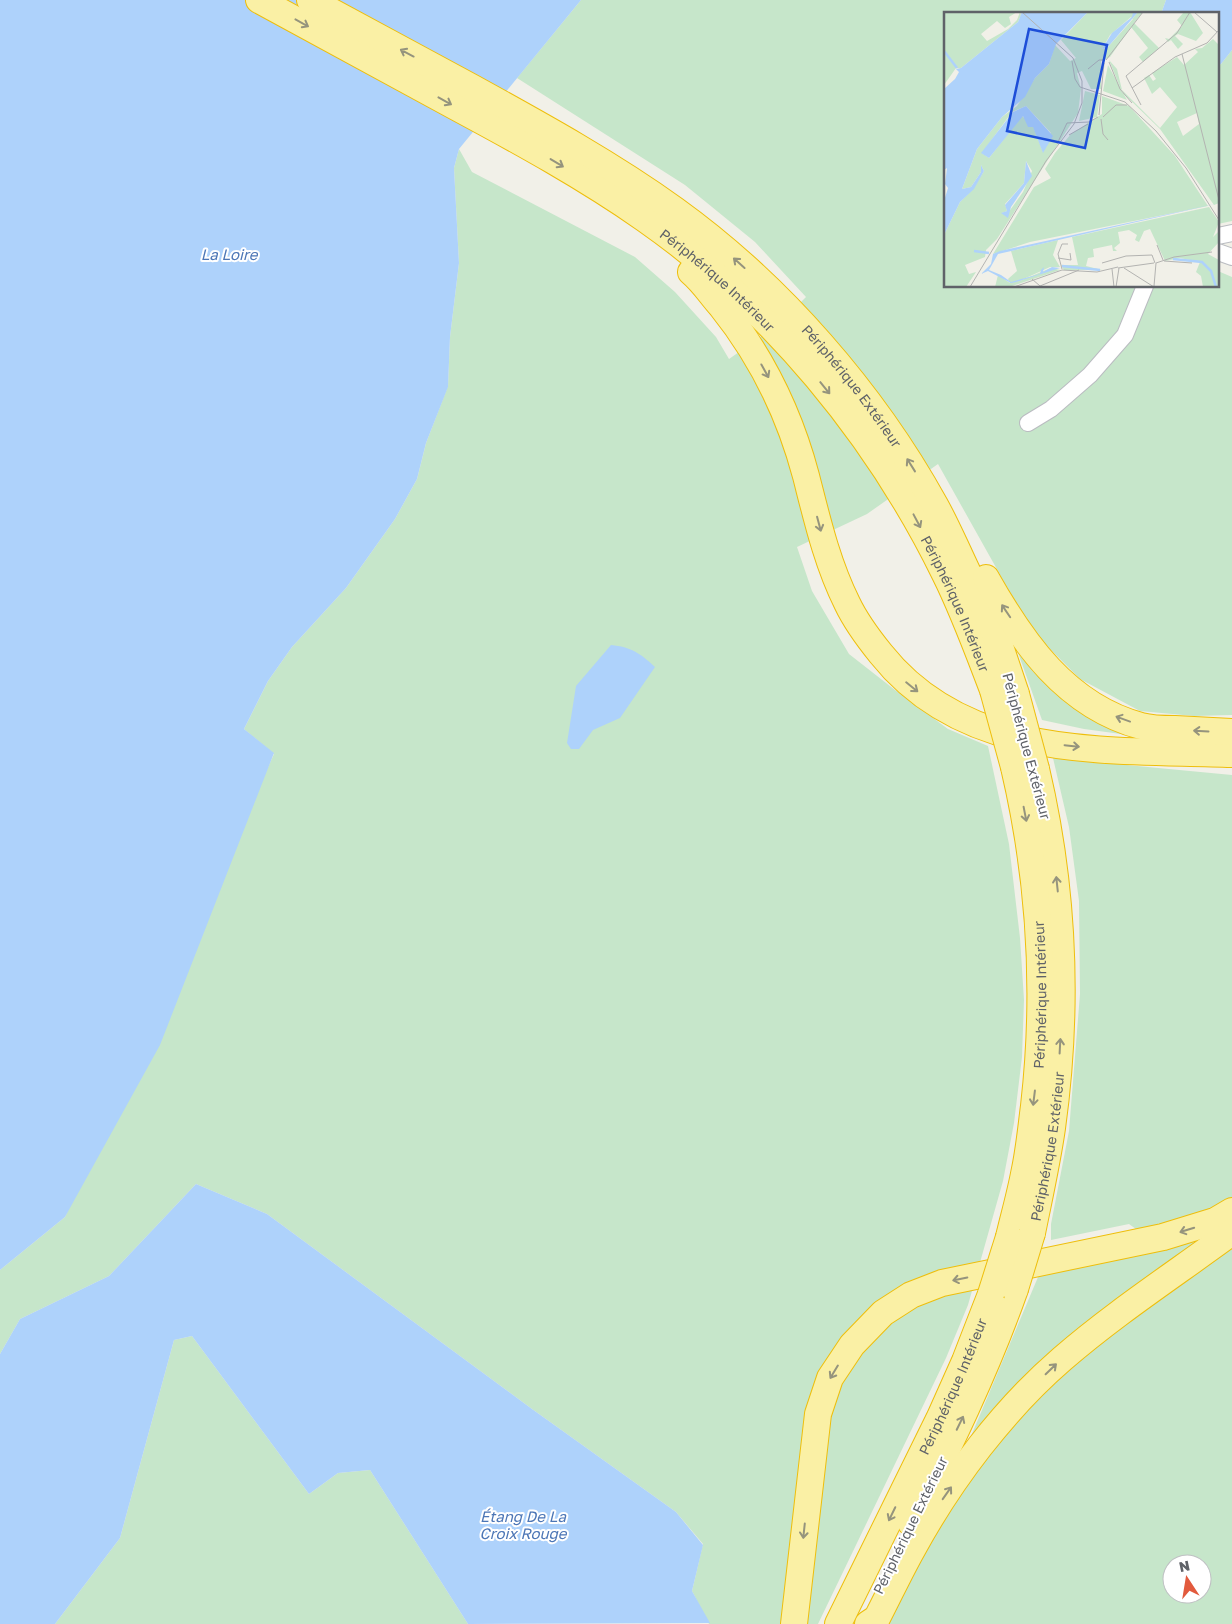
<svg xmlns="http://www.w3.org/2000/svg" width="1232" height="1624" viewBox="0 0 1232 1624" font-family="'Golos Text',sans-serif">
<style>
.green{fill:#c6e6ca;fill-rule:evenodd}
.water{fill:#aed2fb}
.lines{fill:none;stroke-linecap:round;stroke-linejoin:round}
.minor-casing{stroke:#babcc1;stroke-width:18}
.trunk-casing{stroke:#eebe0b;stroke-width:28}
.minor{stroke:#fff;stroke-width:16}
.trunk{stroke:#faf0a5;stroke-width:26}
.trunk-bridge-casing{stroke:#eebe0b;stroke-width:28;stroke-linecap:butt}
.trunk-bridge{stroke:#faf0a5;stroke-width:26}
.oneway{stroke:#95947d}
.labels{text-anchor:middle;dominant-baseline:central;stroke-width:4;stroke-linejoin:round;paint-order:stroke}
.street-label{font-size:14px;fill:#5f6268;stroke:#fff}
.water-label{font-size:15px;font-style:italic;fill:#4c76b6;stroke:#fff}
.inset-river{fill:none;stroke:#aed2fb;stroke-width:2.5}
.inset-road{fill:none;stroke:#b3b3b1;stroke-width:1}
.view{fill:#1d4ed8;fill-opacity:0.15;stroke:#1d4ed8;stroke-width:2.5}
.inset-edge{fill:none;stroke:#5f6268;stroke-width:2.5}
</style>
<rect width="100%" height="100%" fill="#f1f0e8"/>
<g class="green">
<polygon points="581,0 1166,0 1161,14 946,14 946,286 1218,286 1218,271 1232,277 1232,715 1194,716 1140,711 1080,679 1031,630 938,464 867,514 797,547 812,591 849,654 895,690 948,729 988,746 1009,844 1020,938 1024,1000 1022,1057 1014,1123 1003,1181 968,1305 946,1358 818,1624 709,1624 692,1591 703,1544 676,1512 532,1409 267,1214 196,1184 109,1276 20,1319 0,1354 0,1270 65,1217 274,754 244,729 268,681 292,647 346,588 395,519 417,479 426,443 448,386 450,337 459,263 454,168 459,149 472,172 635,257 675,292 716,337 729,359 779,324 806,297 755,242 685,185 517,78"/>
<polygon points="1232,50 1232,221 1218,224 1218,65 1221,64"/>
<polygon points="1011,633 1047,682 1074,708 1143,737 1084,729 1042,720"/>
<polygon points="1053,758 1232,775 1232,1201 1143,1234 1129,1224 1051,1240 1051,1224 1069,1131 1080,994 1079,901 1069,827"/>
<polygon points="1198,1238 1200,1244 966,1448 1041,1270"/>
<path d="M1232,1246V1624H889L924,1552L978,1467L1032,1403L1065,1371L1102,1342ZM1172,1564H1202V1594H1172Z"/>
<polygon points="192,1336 309,1494 338,1473 370,1470 468,1624 55,1624 120,1538 174,1340"/>
</g>
<g class="water">
<polygon points="0,0 581,0 459,149 454,168 459,263 450,337 448,387 426,443 417,479 395,519 346,588 292,647 268,681 244,729 274,753 160,1045 65,1217 0,1270"/>
<polygon points="1166,0 1232,0 1232,50 1221,64 1218,65 1218,14 1161,14"/>
<path d="M611,645C631,647 640,653 655,667L620,718L593,730L579,749H571L567,743L576,686Z"/>
<polygon points="196,1184 267,1214 532,1409 676,1512 703,1545 692,1591 710,1623 468,1624 370,1470 338,1473 309,1494 192,1336 174,1340 120,1538 55,1624 0,1624 0,1354 20,1319 109,1276"/>
</g>
<g class="lines">
<g class="minor-casing">
<g id="minor">
<polyline points="1218,236 1232,233"/>
<polyline points="1218,252 1232,257"/>
<polyline points="1028,423 1051,409 1090,375 1125,335 1145,286"/>
</g>
</g>
<g class="trunk-casing">
<g id="trunk">
<path id="s1" d="M259,0C325,36 391,72 456,107C521,142 585,177 645,219C772,308 877,435 945,574C964,612 978,651 993,690"/>
<path id="s2" d="M310,0C364,29 419,59 473,88C542,126 611,164 675,210C779,285 873,393 935,505C944,521 952,539 960,556C973,584 986,611 998,640C1004,658 1010,676 1016,694"/>
<path d="M691,272C703,282 711,295 721,306C762,357 789,412 806,476C817,519 827,563 847,603C856,622 868,638 881,654C967,762 1108,749 1232,754"/>
<path d="M986,578C1022,642 1066,706 1141,726C1152,729 1164,729 1175,729C1194,730 1213,731 1232,732"/>
<path id="s3" d="M1032,1233C1039,1198 1047,1163 1052,1128C1069,1006 1064,888 1036,769"/>
<path id="s4" d="M1009,1237C1014,1216 1020,1195 1024,1174C1029,1152 1031,1129 1034,1106C1047,992 1040,878 1014,767"/>
<path d="M911,1523C949,1446 986,1371 1015,1289"/>
<polyline points="794,1624 818,1414 830,1378 852,1345 883,1313 911,1295 942,1283 1163,1237 1215,1221 1232,1211"/>
<path id="s5" d="M838,1624L940,1417L965,1361L991,1294"/>
<path d="M868,1624L877,1618C889,1595 900,1571 913,1548C951,1479 1003,1410 1062,1359C1115,1313 1175,1274 1232,1232"/>
</g>
</g>
<use href="#minor" class="minor"/>
<use href="#trunk" class="trunk"/>
<g class="trunk-bridge-casing">
<g id="trunk-bridge">
<polyline points="993,690 1014,767"/>
<polyline points="1016,694 1036,769"/>
<polyline points="1015,1289 1032,1233"/>
<polyline points="991,1294 1009,1237"/>
</g>
</g>
<use href="#trunk-bridge" class="trunk-bridge"/>
</g>
<defs><path id="oneway-shaft" d="M-6 0H5M1.5-3L5.5 0L1.5 3" fill="none" stroke-width="1.6" stroke-linecap="round" stroke-linejoin="round" transform="scale(1.25)"/></defs>
<g class="oneway">
<use href="#oneway-shaft" transform="translate(302 23) rotate(29)"/>
<use href="#oneway-shaft" transform="translate(407 53) rotate(-152)"/>
<use href="#oneway-shaft" transform="translate(445 101) rotate(29)"/>
<use href="#oneway-shaft" transform="translate(557 163) rotate(31)"/>
<use href="#oneway-shaft" transform="translate(739 263) rotate(-138)"/>
<use href="#oneway-shaft" transform="translate(765 371) rotate(61)"/>
<use href="#oneway-shaft" transform="translate(825 388) rotate(51)"/>
<use href="#oneway-shaft" transform="translate(911 465) rotate(-122)"/>
<use href="#oneway-shaft" transform="translate(917 521) rotate(62)"/>
<use href="#oneway-shaft" transform="translate(819 524) rotate(75)"/>
<use href="#oneway-shaft" transform="translate(1006 611) rotate(-124)"/>
<use href="#oneway-shaft" transform="translate(912 687) rotate(39)"/>
<use href="#oneway-shaft" transform="translate(1123 719) rotate(-160)"/>
<use href="#oneway-shaft" transform="translate(1201 731) rotate(-177)"/>
<use href="#oneway-shaft" transform="translate(1072 746) rotate(6)"/>
<use href="#oneway-shaft" transform="translate(1025 814) rotate(79)"/>
<use href="#oneway-shaft" transform="translate(1057 884) rotate(-96)"/>
<use href="#oneway-shaft" transform="translate(1060 1046) rotate(-87)"/>
<use href="#oneway-shaft" transform="translate(1034 1098) rotate(97)"/>
<use href="#oneway-shaft" transform="translate(1187 1230) rotate(163)"/>
<use href="#oneway-shaft" transform="translate(960 1279) rotate(168)"/>
<use href="#oneway-shaft" transform="translate(1051 1369) rotate(-44)"/>
<use href="#oneway-shaft" transform="translate(834 1372) rotate(121)"/>
<use href="#oneway-shaft" transform="translate(960 1423) rotate(-64)"/>
<use href="#oneway-shaft" transform="translate(947 1493) rotate(-55)"/>
<use href="#oneway-shaft" transform="translate(892 1514) rotate(116)"/>
<use href="#oneway-shaft" transform="translate(804 1531) rotate(96)"/>
</g>
<g class="labels">
<g class="street-label">
<text stroke="none"><textPath href="#s1" startOffset="539">Périphérique Intérieur</textPath></text>
<text stroke="none"><textPath href="#s2" startOffset="672">Périphérique Extérieur</textPath></text>
<text stroke="none"><textPath href="#s1" startOffset="945">Périphérique Intérieur</textPath></text>
<text transform="translate(1027 746) rotate(75)">Périphérique Extérieur</text>
<text stroke="none"><textPath href="#s4" startOffset="245">Périphérique Intérieur</textPath></text>
<text stroke="none"><textPath href="#s3" startOffset="88">Périphérique Extérieur</textPath></text>
<text stroke="none"><textPath href="#s5" startOffset="264">Périphérique Intérieur</textPath></text>
<text transform="translate(910 1525) rotate(-64)">Périphérique Extérieur</text>
</g>
<g class="water-label">
<text x="229" y="254">La Loire</text>
<text x="523" y="1516">Étang De La<tspan x="523" dy="17">Croix Rouge</tspan></text>
</g>
</g>
<g transform="translate(944 12)">
<rect width="275" height="275" fill="#f1f0e8"/>
<path d="M0,0H73L65,5L67,12L61,16L53,9L37,22L43,29L64,17L73,8L76,0L77,3L74,10L17,56H12L0,73ZM144,0H189V6L194,0H199L190,11L215,36L199,50L195,45L204,36L187,15L166,45L157,49V77H147L138,59L133,61L137,77L134,101L53,227L42,238L41,245L21,253L25,262L32,260L22,275H0V223L16,190L29,177L40,159L37,153V160L27,175L18,177L33,137L58,105L73,94L91,66L105,52L111,33L126,49L132,46L117,28ZM187,5L189,7L163,36L158,37L166,23ZM82,94L107,121L99,140L89,114L78,104L45,146L38,141L68,100ZM82,149L88,159L79,180L64,201H58L63,199L61,192L80,171ZM240,0H246L259,21L252,29L234,22L231,24L239,32L234,37L227,28L224,30L221,26L225,27L238,14L233,8ZM269,27L275,33V191L270,193L216,117L178,80L165,48L173,57L178,78L216,116L233,95L216,75L208,82L200,66L205,63L209,69L212,67L208,61L233,45L240,53L254,40L251,37L258,36ZM253,101L255,112L239,124L233,110ZM164,53L183,88L159,79ZM141,79L156,83L153,105L135,109ZM158,84L185,94L231,144L264,194L86,230L49,242L90,175L107,166L101,157L111,141L127,122L158,102ZM265,195L275,210L269,225L275,219V230L264,242L275,248V275H259L257,264L252,260L256,250L236,246L221,249L206,217L200,219L195,230L191,228L193,223L185,218L174,220L176,231L170,236L173,239H169L168,233L149,237L150,245L144,246L142,254L158,258H120L117,253H134L128,225ZM114,228L109,243L116,255H106L73,270L107,256L116,258L68,274L51,275L54,263L66,271L64,267L73,259L67,239Z" fill="#c6e6ca" fill-rule="evenodd"/>
<path d="M78,0H144L112,32L105,52L91,66L81,85L58,105L33,137L18,177L27,175L37,160V153L40,159L30,177L16,190L0,223V189L4,176L1,172L3,156L0,158V77L11,67L15,60L12,57L17,56L74,10ZM189,0H194L163,36L158,37L168,21L188,5ZM82,94L109,124L99,141L89,115H84L79,104L45,146L37,141L69,100ZM82,149L88,164L67,195L64,206L57,201L63,199L61,193L80,171ZM275,191L54,242L45,258L57,263L67,270L96,262L97,258L100,255L99,260L108,255L116,256L72,270L67,271L44,259L37,262L47,252L49,242L56,239Z" fill="#aed2fb"/>
<path class="inset-river" d="M0,39L13,56M30,239L45,241M229,247L258,250L267,259L272,275M118,254L156,258"/>
<path class="inset-road" d="M250,0L273,20M238,42L275,188M162,48L199,0M128,49L131,67L136,75L181,90L212,119L242,156L275,208M165,50L176,77L188,91M144,57L155,48H161M188,76L231,45L263,31L275,18M197,93L182,64L233,21L246,0M155,103L160,51M159,105L172,93H183M157,107L159,122L164,128M125,123L144,112M113,132L123,111L145,110L154,105M213,233L219,248M114,246L127,248L126,241M220,249L248,251M158,251L182,244L208,243L211,251M212,251L230,245L268,240M174,256L210,251M180,256L210,275M118,257L114,242L118,232H124M168,257L170,275M118,258L153,260L174,255M88,267L96,274L135,258M210,274L212,251M26,275L102,149L130,112L138,91V69L129,46L78,0M70,275L118,258M172,275L175,256"/>
<path class="view" d="M85,17L163,33L141,136L63,119Z"/>
<rect width="275" height="275" class="inset-edge"/>
</g>
<g transform="translate(1187 1579) rotate(348)"><circle r="24" fill="#ffffff" stroke="#bfc0c3"/>
<path d="M0-4L9 19L0 12L-9 19Z" fill="#e25a3d"/>
<text y="-8" font-size="14" font-weight="bold" text-anchor="middle" fill="#5f6268">N</text>
</g>
</svg>
